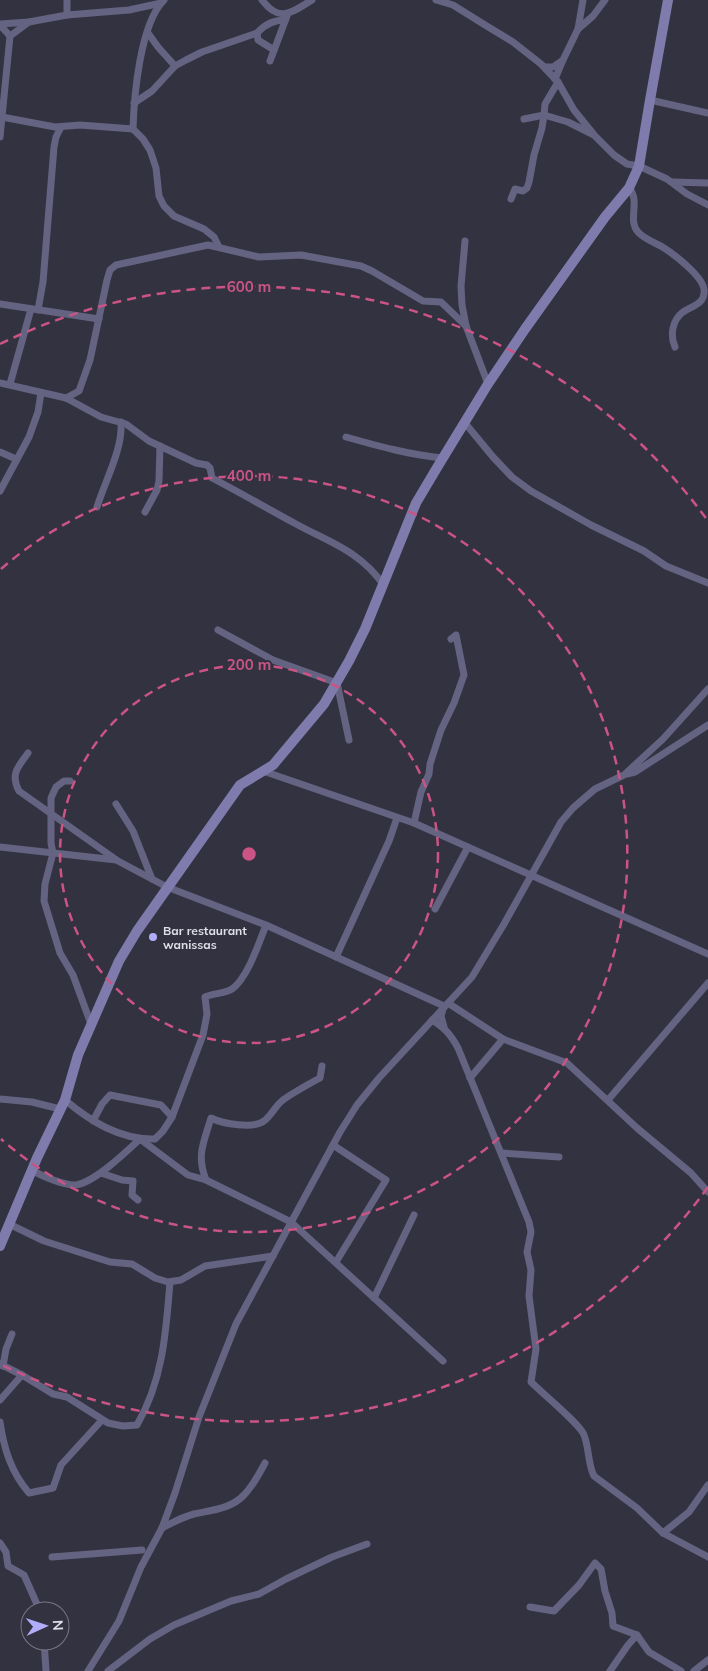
<svg xmlns="http://www.w3.org/2000/svg" width="708" height="1671" viewBox="0 0 708 1671" font-family="Mulish,sans-serif">
<style>
.lines{fill:none;stroke-linecap:round;stroke-linejoin:round}
.minor{stroke:#656382;stroke-width:7}
.secondary{stroke:#7f7cad;stroke-width:10}
.ring{fill:none;stroke:#cb5485;stroke-width:2.5;stroke-dasharray:9 6}
.poi-dot{fill:#b2adf9;stroke:#333241;stroke-width:2}
.labels{text-anchor:middle;dominant-baseline:central;stroke-width:4;stroke-linejoin:round;paint-order:stroke}
.poi-label{font-size:12px;font-weight:bold;fill:#dfdfe8;stroke:#333241;text-anchor:start}
.centre{fill:#cb5485;stroke:#333241;stroke-width:2.5}
.ring-label{font-size:15px;text-anchor:middle;font-weight:bold;fill:#cb5485;stroke:#333241;stroke-width:4;stroke-linejoin:round;paint-order:stroke}
</style>
<rect width="100%" height="100%" fill="#333241"/>
<g class="lines">
<g class="minor">
<path d="M262,0C280,24 292,12 312,0"/>
<polyline points="436,0 453,5 485,25 513,42 541,64 558,82 574,110 595,136 614,155 627,164 639,166 667,179 687,194 708,205"/>
<polyline points="583,0 578,29 593,16 605,0"/>
<polyline points="67,15 67,0"/>
<polyline points="0,24 29,22 67,15 129,10 161,3"/>
<polyline points="0,25 10,36"/>
<polyline points="148,33 158,47 175,66"/>
<path d="M274,50L258,40L257,33C265,24 274,20 285,20"/>
<polyline points="563,60 578,29"/>
<polyline points="270,61 287,16"/>
<polyline points="545,67 553,67 563,60 555,79"/>
<polyline points="650,100 708,113"/>
<polyline points="134,103 152,91 175,66 186,60 202,52 257,33"/>
<polyline points="2,117 55,127 80,125 133,129 143,139 150,150 156,168 159,196 164,206 174,216 204,229 214,237 219,247"/>
<polyline points="524,119 544,115 545,104 558,82"/>
<path d="M133,129C134,96 140,24 164,0"/>
<polyline points="0,137 10,36 29,22"/>
<polyline points="672,182 708,183"/>
<path d="M629,188C641,201 627,220 638,232C644,239 656,243 664,248C675,255 702,276 704,289C706,304 692,306 683,312C672,320 670,336 675,347"/>
<polyline points="511,199 515,189 523,191 527,188 529,182 534,155 542,128 544,115 568,122 592,134"/>
<polyline points="465,241 461,286 462,305 466,326 488,384"/>
<polyline points="0,304 99,319"/>
<polyline points="38,310 43,282 54,147 56,137 61,127"/>
<path d="M0,383L66,398L101,417L126,424L149,441L196,463L207,465L210,468L212,478C241,493 268,509 296,524C331,543 359,551 383,584"/>
<polyline points="10,384 31,309"/>
<polyline points="66,398 79,391 90,360 107,280 110,270 116,265 208,245 259,257 301,255 361,266 372,271 423,301 441,302 466,326"/>
<polyline points="465,423 493,457 512,477 531,491 591,525 644,551 666,566 708,583"/>
<path d="M346,437C378,446 410,455 443,458"/>
<polyline points="0,452 16,459"/>
<polyline points="0,491 29,437 38,412 41,393"/>
<path d="M97,507C105,481 123,449 121,422"/>
<polyline points="145,512 157,490 159,481 160,446"/>
<polyline points="218,630 273,660 337,683 349,740"/>
<path d="M28,753C18,767 10,774 19,791L118,861L167,887L266,925L444,1006L441,1016L444,1027"/>
<polyline points="263,771 414,823 708,954"/>
<polyline points="627,774 635,772 708,725"/>
<polyline points="70,781 64,781 56,787 51,798 51,843 53,853 45,884 44,901 60,953 73,975 91,1024"/>
<polyline points="116,804 133,831 152,879"/>
<polyline points="414,823 421,792 429,774 430,764 441,730 454,703 464,675 456,635 451,639"/>
<polyline points="0,847 116,860"/>
<polyline points="435,909 468,847"/>
<polyline points="336,957 389,841 397,818"/>
<polyline points="448,1003 503,1039 567,1063 637,1128 691,1173 708,1192"/>
<path d="M432,1020C445,1028 451,1035 458,1048L529,1222L531,1232L527,1252L531,1270L529,1296L536,1349L531,1382C541,1392 581,1425 584,1435C589,1447 588,1465 594,1476L637,1508L663,1533L708,1557"/>
<polyline points="470,1078 503,1039"/>
<polyline points="0,1099 32,1102 60,1109"/>
<path d="M65,1100C90,1121 120,1140 155,1139L163,1131L172,1117L203,1035L207,1014L205,997C213,993 224,994 232,989C247,979 259,943 266,925"/>
<polyline points="608,1100 708,983"/>
<polyline points="93,1121 102,1104 110,1095 161,1105 172,1117"/>
<polyline points="140,1139 188,1175 206,1180 291,1222 443,1361"/>
<polyline points="333,1145 386,1180 336,1262"/>
<polyline points="502,1153 559,1157"/>
<path d="M32,1170C41,1176 66,1186 76,1185C95,1182 126,1152 140,1139"/>
<polyline points="101,1173 122,1180 133,1181 132,1195 138,1200"/>
<path d="M206,1180C196,1155 204,1142 211,1118C223,1124 254,1129 264,1121C272,1115 275,1106 283,1100C294,1092 307,1085 320,1078L322,1066"/>
<polyline points="9,1224 44,1241 110,1262 132,1264 155,1278 168,1282 181,1280 205,1266 273,1256"/>
<polyline points="374,1298 414,1215"/>
<path d="M0,1364L22,1375L53,1394L67,1397L108,1423L123,1426L137,1425C163,1380 166,1332 170,1282"/>
<polyline points="3,1366 6,1349 12,1334"/>
<polyline points="0,1400 22,1375"/>
<path d="M0,1422C4,1449 11,1472 29,1493L53,1488L61,1465L102,1420"/>
<path d="M162,1528C172,1523 182,1517 194,1514C211,1510 231,1509 244,1495C253,1486 259,1474 265,1463"/>
<polyline points="663,1533 689,1512 708,1485"/>
<polyline points="0,1543 6,1552 8,1566 24,1575 40,1611"/>
<polyline points="52,1557 142,1550"/>
<polyline points="530,1607 554,1611 579,1585 595,1563 601,1569 605,1591 612,1613 613,1626 637,1635 649,1652 681,1671"/>
<polyline points="44,1641 46,1671"/>
<polyline points="88,1671 119,1621 141,1567 162,1528 175,1493 199,1417 236,1324 340,1132 357,1105 379,1078 472,977 504,924 561,822 573,808 595,789 624,775 663,739 708,689"/>
<polyline points="108,1671 150,1639 174,1625 231,1601 259,1594 286,1579 332,1557 367,1544"/>
<polyline points="610,1671 628,1645 637,1635"/>
<polyline points="694,1671 708,1660"/>
</g>
<polyline class="secondary" points="0,1246 37,1158 65,1100 78,1055 119,961 137,931 240,785 273,765 324,704 349,661 365,629 416,503 438,466 488,384 525,329 605,217 629,188 639,166 650,100 668,0"/>
</g>
<g class="ring">
<circle cx="249" cy="854" r="189"/>
<path d="M1 569A378 378 0 1 1 1 1139"/>
<path d="M708 1187A567 567 0 0 1 0 1364M0 344A567 567 0 0 1 708 521"/>
</g>
<circle class="poi-dot" cx="153" cy="937" r="5"/>
<g class="labels">
<g class="poi-label">
<text x="163" y="930">Bar restaurant<tspan x="163" dy="14">wanissas</tspan></text>
</g>
</g>
<circle cx="249" cy="854" r="8" class="centre"/>
<g class="ring-label">
<text x="249" y="292">600 m</text>
<text x="249" y="481">400 m</text>
<text x="249" y="670">200 m</text>
</g>
<g transform="translate(45 1626) rotate(87)"><circle r="24" fill="#333241" stroke="#787784"/>
<path d="M0-4L9 19L0 12L-9 19Z" fill="#b2adf9"/>
<text y="-8" font-size="14" font-weight="bold" text-anchor="middle" fill="#dfdfe8">N</text>
</g>
</svg>
